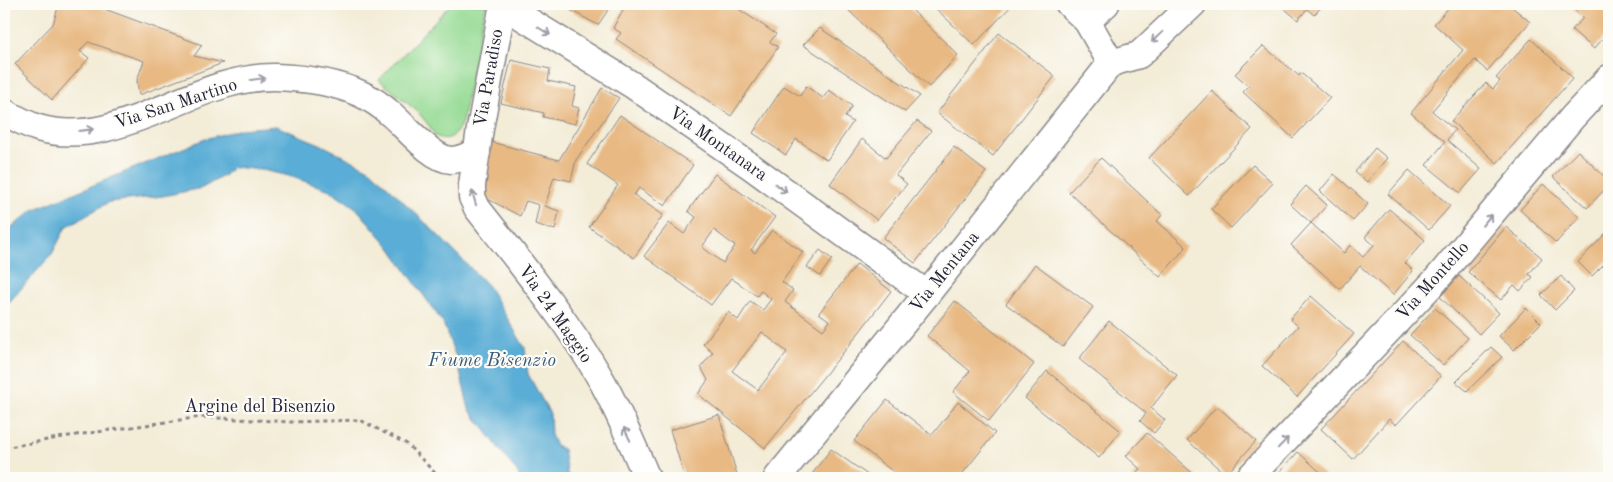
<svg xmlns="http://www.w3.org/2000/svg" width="1613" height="482" viewBox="0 0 1613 482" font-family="'Old Standard TT',serif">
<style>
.green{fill:#94da93;stroke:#5b7e67}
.water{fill:#5aadd6;stroke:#3e6888}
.building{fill:#e8b983;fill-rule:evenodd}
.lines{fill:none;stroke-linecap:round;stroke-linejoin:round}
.street-casing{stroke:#8a8789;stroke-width:29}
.path{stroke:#8a8789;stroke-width:3;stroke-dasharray:4 4;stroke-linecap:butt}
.street{stroke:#fff;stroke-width:26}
.oneway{stroke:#9c9ca7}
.labels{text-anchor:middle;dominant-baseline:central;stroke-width:4.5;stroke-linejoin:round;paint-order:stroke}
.street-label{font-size:18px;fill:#22223b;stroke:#fdfcf7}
.water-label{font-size:19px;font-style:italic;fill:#385a79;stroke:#fdfcf7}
</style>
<rect width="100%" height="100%" fill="#fdfcf7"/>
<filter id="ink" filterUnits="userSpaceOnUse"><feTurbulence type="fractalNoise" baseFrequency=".02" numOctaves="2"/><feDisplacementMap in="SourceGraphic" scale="10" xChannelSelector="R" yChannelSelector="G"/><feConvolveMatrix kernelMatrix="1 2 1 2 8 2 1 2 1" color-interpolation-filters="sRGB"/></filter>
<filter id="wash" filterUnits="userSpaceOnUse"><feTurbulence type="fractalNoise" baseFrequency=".0096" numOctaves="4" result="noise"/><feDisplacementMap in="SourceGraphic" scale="20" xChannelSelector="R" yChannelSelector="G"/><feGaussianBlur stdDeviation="1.12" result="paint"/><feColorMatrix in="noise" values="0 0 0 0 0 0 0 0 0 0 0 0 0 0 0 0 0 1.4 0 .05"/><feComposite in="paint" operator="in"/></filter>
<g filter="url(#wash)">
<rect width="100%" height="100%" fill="#f3ecd7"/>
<path class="green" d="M451,4H486L462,122C456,135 450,143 435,136L430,127L418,112L379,80Z"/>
<polygon class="water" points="276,126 320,144 371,170 441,238 488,286 525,348 528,374 550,414 551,435 556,446 563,449 567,473 571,478 520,478 517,472 469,409 457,360 443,323 389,246 356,208 330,190 289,176 262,170 233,167 225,175 202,188 163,196 109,202 66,227 52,254 4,308 4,234 33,210 205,139 241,129"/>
<g id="blocks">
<g class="building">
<polygon points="59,4 91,4 202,45 194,56 223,63 139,95 137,80 144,61 88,42 80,51 89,58 52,100 15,64 53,24"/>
<polygon points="559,4 612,4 598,25"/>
<polygon points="626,4 731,4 776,34 770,42 778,47 731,116 616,39 621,33 613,28"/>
<polygon points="849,4 906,4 958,55 929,87 845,7"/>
<polygon points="931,4 1013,4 974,45"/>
<polygon points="1279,4 1324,4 1314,15 1307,9 1298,20"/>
<polygon points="1452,4 1515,4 1512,7 1530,22 1487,71 1475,60 1432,111 1455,130 1447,140 1481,169 1460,193 1426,165 1445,142 1411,113 1463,50 1434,24"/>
<polygon points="1568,4 1609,4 1609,31 1594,49 1572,30 1583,18"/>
<polygon points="820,28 920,96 905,112 803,45"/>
<polygon points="999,33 1055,76 993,156 937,113"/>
<polygon points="1531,39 1573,78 1497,163 1451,121 1486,83 1493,89 1500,81 1496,78"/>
<polygon points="1263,46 1299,76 1301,73 1330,98 1293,138 1243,92 1249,86 1235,74"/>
<polygon points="511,60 550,69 548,81 576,87 572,106 579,108 575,124 543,117 544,113 501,103"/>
<polygon points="784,86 800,96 806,86 823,98 829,90 852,106 845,117 853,122 827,160 796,139 786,155 753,133"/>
<polygon points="602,88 619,98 576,160 571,181 554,177 545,206 559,211 555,230 535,224 539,205 526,201 520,216 484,197 491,142 559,160"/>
<polygon points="1212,91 1252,129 1189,196 1149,158"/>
<polygon points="620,115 693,165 665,206 639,188 634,195 663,215 634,258 589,227 618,185 587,164"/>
<polygon points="917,121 931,131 896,175 907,184 877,220 830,184 862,139 886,158"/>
<polygon points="954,147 986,172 915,263 883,238"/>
<polygon points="1375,148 1387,158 1367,182 1355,172"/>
<polygon points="1578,151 1609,181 1609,185 1587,208 1553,177"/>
<polygon points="1101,158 1162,215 1157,221 1186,247 1160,277 1069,192"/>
<polygon points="1253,165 1273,183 1231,228 1211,209"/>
<polygon points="1409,170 1450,206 1429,230 1388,194"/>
<path d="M715,174L775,217L751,250L755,253L772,230L803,252L782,282L793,290L785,302L823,330L830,321L819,313L857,264L891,291L847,348L765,448L698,394L708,380L701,367L713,352L703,344L728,312L738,320L750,301L763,310L771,299L761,291L757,296L731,278L711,305L644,256L669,223L684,234L696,217L688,211ZM714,230L735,246L723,263L702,247ZM762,332L787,352L758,390L732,371Z"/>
<polygon points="1334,174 1368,204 1353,221 1320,191"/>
<polygon points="1543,184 1579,217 1556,243 1520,210"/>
<polygon points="1306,186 1327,205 1311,223 1290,204"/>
<polygon points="1389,209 1425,240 1405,263 1413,271 1393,295 1360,266 1340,289 1291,245 1311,223 1344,253 1350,245 1363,257 1374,245 1365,237"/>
<polygon points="1506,227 1542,258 1529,274 1533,277 1520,291 1514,285 1501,300 1468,272"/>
<polygon points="1609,230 1609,259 1592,276 1578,262"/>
<polygon points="820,250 832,259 820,276 807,267"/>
<polygon points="1035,264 1093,307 1063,347 1006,304"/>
<polygon points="1459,276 1499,313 1479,334 1440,297"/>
<polygon points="1561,276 1574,291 1555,310 1541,295"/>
<polygon points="1311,296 1354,334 1297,397 1262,366 1298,326 1290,319"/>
<polygon points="955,301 1034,364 989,421 953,392 970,371 927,336"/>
<polygon points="1435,308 1468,338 1443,365 1410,335"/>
<polygon points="1526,308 1541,323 1514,350 1499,336"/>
<polygon points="1109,321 1177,375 1151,408 1165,420 1154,433 1140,421 1146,413 1079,359"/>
<polygon points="1403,341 1441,376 1396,425 1389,419 1353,459 1321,429"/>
<polygon points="1491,347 1502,357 1467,391 1456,382"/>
<polygon points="1047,371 1121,431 1099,458 1025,398"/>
<polygon points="887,400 932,435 958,402 995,433 959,478 901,478 854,441"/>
<polygon points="1217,406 1256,441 1226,475 1187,440"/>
<polygon points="719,415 738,478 685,478 670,430"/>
<polygon points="1147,433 1198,478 1131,478 1140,469 1126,456"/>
<polygon points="831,449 872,478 809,478"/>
<polygon points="1298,452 1327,478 1274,478"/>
</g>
</g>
</g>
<g filter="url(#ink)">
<use href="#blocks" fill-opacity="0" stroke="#8a8789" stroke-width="1"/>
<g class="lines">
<g class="street-casing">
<g id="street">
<path d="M503,4L480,129L472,185V197L477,208C521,264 567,320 602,381C619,412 633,446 647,478"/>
<polyline points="1069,4 1087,21 1111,63"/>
<polyline points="503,5 634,86 749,165 927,294"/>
<polyline points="1087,21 1106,4"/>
<polyline points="1111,63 1139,55 1193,4"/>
<path d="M4,112C15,118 26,124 38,128C119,152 195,75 276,77C304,78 335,82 361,94C372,99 383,107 392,115C407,128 432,159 451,160C460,160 469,155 477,152"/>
<polyline points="777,478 927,294 1111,63"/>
<polyline points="1249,478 1436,280 1572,118 1609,78"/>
</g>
</g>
<polyline class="path" points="4,448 69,436 201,417 291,422 360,420 407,444 434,472 437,478"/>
<use href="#street" class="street"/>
</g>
<defs><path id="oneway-shaft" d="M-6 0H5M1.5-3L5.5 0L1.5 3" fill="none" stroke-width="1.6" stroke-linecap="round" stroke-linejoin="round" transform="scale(1.25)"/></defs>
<g class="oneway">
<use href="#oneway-shaft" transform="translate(544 31) rotate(32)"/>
<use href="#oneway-shaft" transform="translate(1157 37) rotate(137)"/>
<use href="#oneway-shaft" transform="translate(258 79) rotate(-8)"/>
<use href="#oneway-shaft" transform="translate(86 130) rotate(-7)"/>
<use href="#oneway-shaft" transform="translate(781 188) rotate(36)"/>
<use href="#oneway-shaft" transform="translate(474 198) rotate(-106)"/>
<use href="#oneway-shaft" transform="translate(1487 220) rotate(-50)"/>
<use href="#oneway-shaft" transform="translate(627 434) rotate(-116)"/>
<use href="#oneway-shaft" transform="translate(1283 443) rotate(-46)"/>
</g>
</g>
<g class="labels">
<g class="street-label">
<text transform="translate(489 78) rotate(-80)">Via Paradiso</text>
<text transform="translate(176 104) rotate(-18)">Via San Martino</text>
<text transform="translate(718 144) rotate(35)">Via Montanara</text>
<text transform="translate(945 272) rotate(-51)">Via Mentana</text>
<text transform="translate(1433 281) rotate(-48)">Via Montello</text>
<text transform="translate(555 314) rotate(55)">Via 24 Maggio</text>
<text x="260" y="407">Argine del Bisenzio</text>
</g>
<g class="water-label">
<text x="492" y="361">Fiume Bisenzio</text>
</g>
</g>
<rect width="1613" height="482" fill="none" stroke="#fdfcf7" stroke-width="20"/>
</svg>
